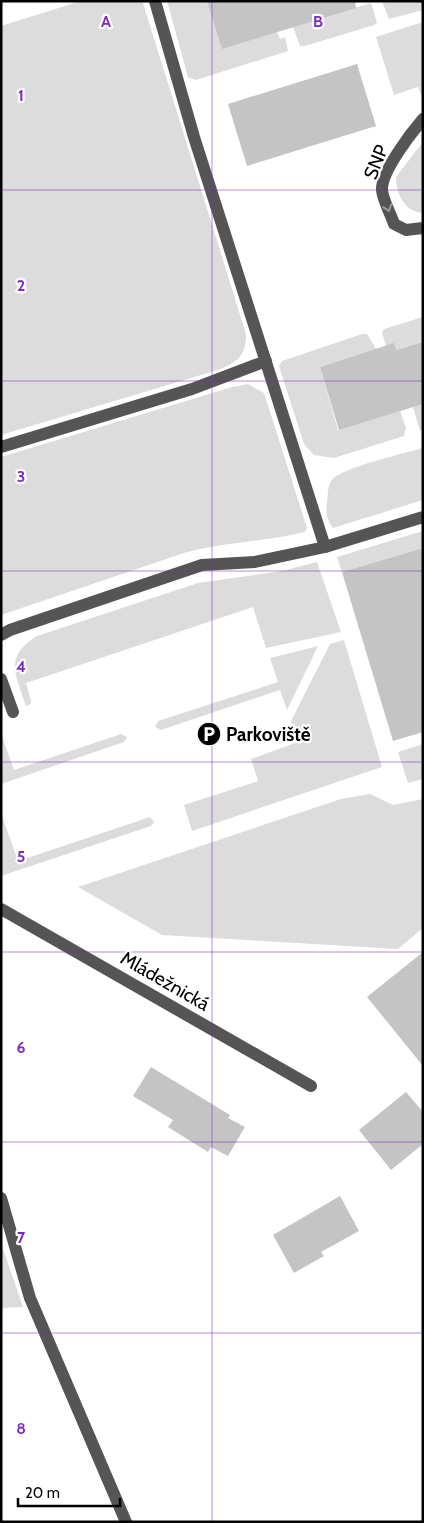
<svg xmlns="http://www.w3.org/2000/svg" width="424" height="1523" viewBox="0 0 424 1523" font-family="Cabin,sans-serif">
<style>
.green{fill:#dcdcdc}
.building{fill:#c4c4c4}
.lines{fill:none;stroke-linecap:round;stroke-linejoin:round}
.minor{stroke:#555;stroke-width:12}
.oneway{stroke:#999}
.grid{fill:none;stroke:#7b2cbf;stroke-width:1;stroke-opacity:0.55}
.labels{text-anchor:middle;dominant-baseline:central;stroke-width:4.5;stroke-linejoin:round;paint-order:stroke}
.street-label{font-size:19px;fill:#000;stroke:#fff}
.poi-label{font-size:19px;font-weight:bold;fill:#000;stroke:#fff;text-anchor:start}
.grid-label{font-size:16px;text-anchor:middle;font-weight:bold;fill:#7b2cbf;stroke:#fff;stroke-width:4.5;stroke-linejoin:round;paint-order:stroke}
</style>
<rect width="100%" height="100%" fill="#fff"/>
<g class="green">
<path d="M81,1H141L143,3L246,334C246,354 239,361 221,369L1,435V26Z"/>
<polygon points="167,1 207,1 277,32 280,39 285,37 288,51 196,80 188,77"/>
<polygon points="382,1 423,1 423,10 389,19"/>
<polygon points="371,3 377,23 374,25 305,46 300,46 293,27"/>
<polygon points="423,22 423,99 418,87 394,95 376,37"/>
<path d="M423,142V213C404,212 396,193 396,177Z"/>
<polygon points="423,317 423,342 396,350 394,344 386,346 382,333 384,329"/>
<polygon points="362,334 367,334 376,349 320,367 338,430 400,411 406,428 404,436 334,458 314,455 304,444 279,366 282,361"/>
<path d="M248,384L264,393L307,528L305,532C264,542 223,542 184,553L1,615V457L232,387Z"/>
<polygon points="423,404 423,430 420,431 413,407"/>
<path d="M423,448V500L333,528C327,521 325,511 327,503C328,496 327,486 332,480C341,468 405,453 423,448Z"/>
<polygon points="423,531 423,548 342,572 337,557"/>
<path d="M317,562L341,632L266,648L253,607L26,683L31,701V704L26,706C16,675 3,657 37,636L198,583L282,571Z"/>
<polygon points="344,640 382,767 192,831 184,805 258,781 251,759 298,742 291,721 330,644"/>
<polygon points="318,646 287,710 280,690 161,730 155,727 158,721 278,682 270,658"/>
<polygon points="1,733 14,770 121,734 127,737 124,742 1,784"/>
<polygon points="423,744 423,779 408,783 398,752"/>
<polygon points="370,794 393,805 423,799 423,928 398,949 162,935 78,887 341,799"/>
<polygon points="1,813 18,861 150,817 154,822 151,826 1,876"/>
<polygon points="1,1243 23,1307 1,1308"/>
</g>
<g class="building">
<polygon points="207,1 355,1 356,8 222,49"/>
<polygon points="357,64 376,126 247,166 228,104"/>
<polygon points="423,342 423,404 339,430 320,367 394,343 396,350"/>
<polygon points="423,548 423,732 393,741 342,572"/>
<polygon points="423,952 423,1066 367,997"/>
<polygon points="151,1067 230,1115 228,1118 245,1127 228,1156 211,1147 208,1152 168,1127 173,1120 133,1096"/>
<polygon points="406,1092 423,1112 423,1144 391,1170 359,1130"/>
<polygon points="340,1196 359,1231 321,1252 324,1256 294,1273 273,1235"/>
</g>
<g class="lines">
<g class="minor">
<polyline points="155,1 194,137 325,547"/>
<path d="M423,119C411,133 381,172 382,190C383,201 391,214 394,224L406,230L423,228"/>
<polyline points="1,447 192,389 266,361"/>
<polyline points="1,635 10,630 202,565 255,562 325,547 423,517"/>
<polyline points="1,679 13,712"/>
<polyline points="1,909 311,1086"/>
<polyline points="1,1198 30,1298 126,1522"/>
</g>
</g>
<defs><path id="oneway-chevron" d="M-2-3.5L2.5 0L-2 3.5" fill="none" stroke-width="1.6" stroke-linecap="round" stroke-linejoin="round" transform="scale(1.25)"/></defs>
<use class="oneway" href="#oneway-chevron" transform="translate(388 208) rotate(71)"/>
<path class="grid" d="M212,1V1522M1,190H423M1,381H423M1,571H423M1,762H423M1,952H423M1,1142H423M1,1333H423"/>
<defs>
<g id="parking-disc" transform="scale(1.25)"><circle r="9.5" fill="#000" stroke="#fff"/><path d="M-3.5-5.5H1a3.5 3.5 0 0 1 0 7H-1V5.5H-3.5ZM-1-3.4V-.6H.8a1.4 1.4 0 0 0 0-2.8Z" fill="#fff"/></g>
</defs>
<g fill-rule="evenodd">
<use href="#parking-disc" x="209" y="734"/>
</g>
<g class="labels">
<g class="street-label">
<text transform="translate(376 162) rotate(-68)">SNP</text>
<text transform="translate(165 981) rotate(30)">Mládežnická</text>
</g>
<g class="poi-label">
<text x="226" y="734">Parkoviště</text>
</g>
</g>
<g class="grid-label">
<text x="106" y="27">A</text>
<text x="318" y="27">B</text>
<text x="21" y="101">1</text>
<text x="21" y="291">2</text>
<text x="21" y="482">3</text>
<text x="21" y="672">4</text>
<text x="21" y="862">5</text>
<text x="21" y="1053">6</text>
<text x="21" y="1243">7</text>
<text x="21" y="1434">8</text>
</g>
<rect width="424" height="1523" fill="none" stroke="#000000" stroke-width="5"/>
<path d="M18 1498v8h102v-8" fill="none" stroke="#000000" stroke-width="2.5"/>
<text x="25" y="1498" font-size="15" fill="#000000" stroke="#ffffff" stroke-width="4" paint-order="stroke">20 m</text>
</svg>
